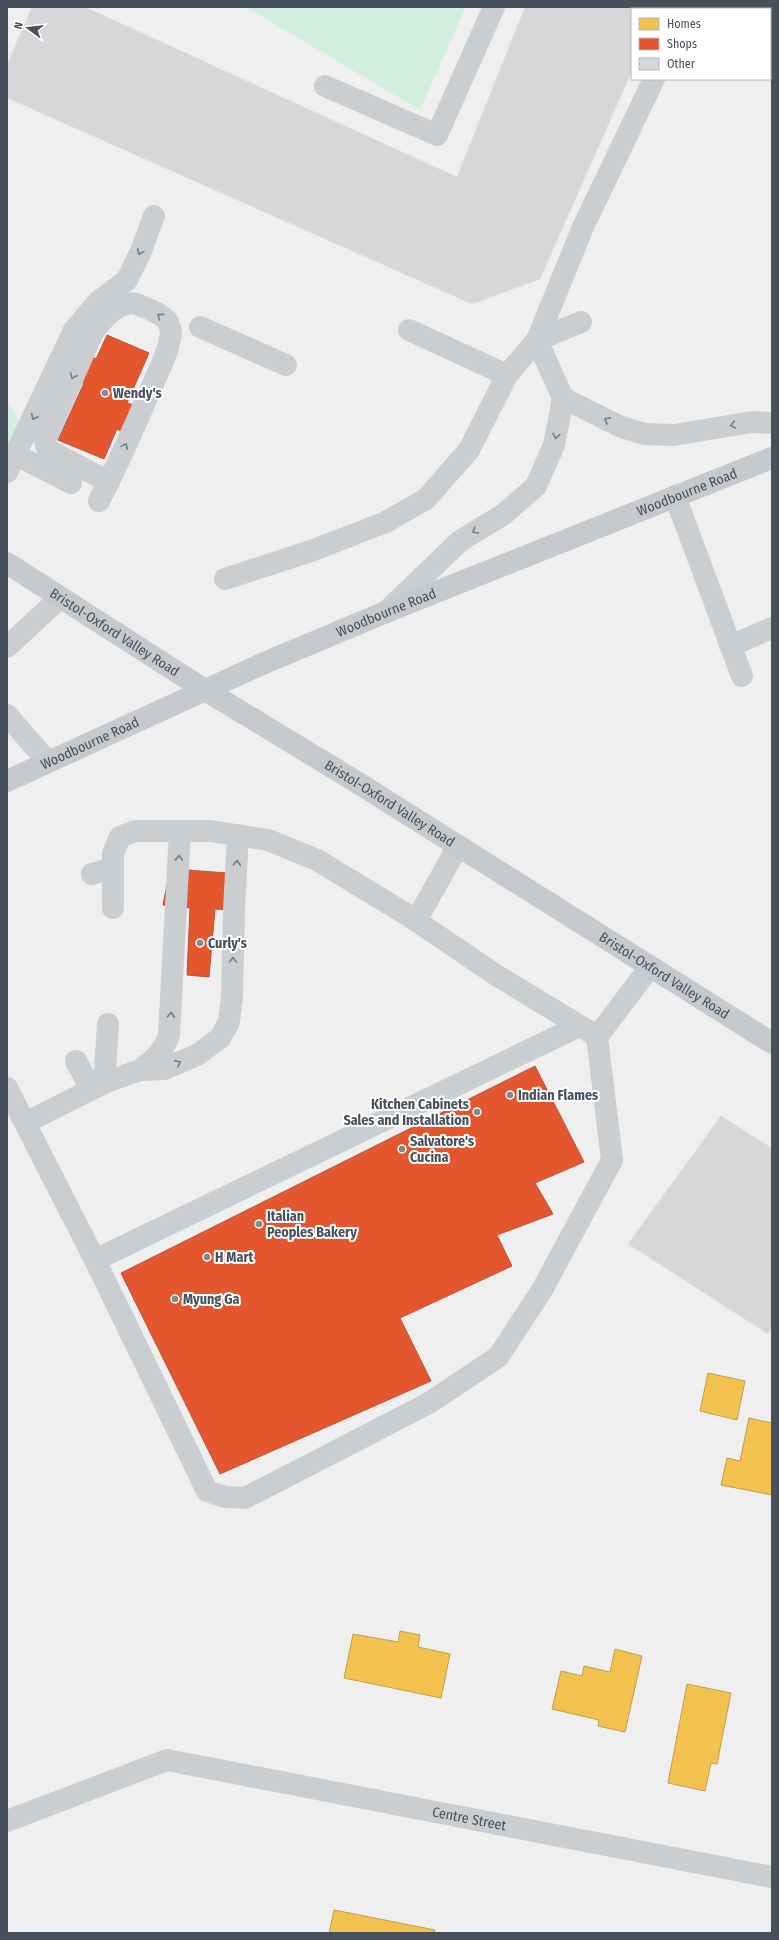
<svg xmlns="http://www.w3.org/2000/svg" width="779" height="1940" viewBox="0 0 779 1940" font-family="'Fira Sans Condensed',sans-serif">
<style>
.green{fill:#d3f0de}
.homes{fill:#f2c14e;stroke:#be9f52}
.shops{fill:#e4572e;stroke:#b5553c}
.building{fill:#d7d7d9;stroke:#e1e1e2}
.lines{fill:none;stroke-linecap:round;stroke-linejoin:round}
.minor{stroke:#cbced0;stroke-width:22}
.major{stroke:#c6cace;stroke-width:22}
.oneway{stroke:#757d85}
.poi-dot{fill:#82888f;stroke:#fff;stroke-width:1.5}
.labels{text-anchor:middle;dominant-baseline:central;stroke-width:4;stroke-linejoin:round;paint-order:stroke}
.poi-label{font-size:14px;font-weight:bold;fill:#46515c;stroke:#fff;text-anchor:start}
.street-label{font-size:14px;fill:#46515c;stroke:#fff}
</style>
<rect width="100%" height="100%" fill="#f0efef"/>
<g class="green">
<polygon points="246,7 466,7 420,110"/>
<polygon points="7,402 25,430 7,445"/>
</g>
<g class="homes">
<polygon points="708,1373 745,1381 737,1420 700,1411"/>
<polygon points="749,1418 772,1423 772,1495 721,1485 727,1458 740,1461"/>
<polygon points="400,1631 420,1635 418,1647 450,1654 441,1698 344,1678 353,1634 398,1642"/>
<polygon points="615,1649 642,1656 625,1732 598,1726 599,1720 552,1709 561,1671 582,1676 584,1666 610,1672"/>
<polygon points="687,1684 731,1693 717,1764 711,1763 705,1791 668,1783"/>
<polygon points="334,1910 435,1930 434,1933 329,1933"/>
</g>
<g class="shops">
<polygon points="107,335 149,353 127,403 134,405 122,432 117,429 104,459 58,440 84,383 81,382 93,357 96,359"/>
<polygon points="187,870 227,873 243,911 215,909 209,977 187,975 190,908 163,905 167,884"/>
<polygon points="535,1066 584,1162 535,1183 553,1214 497,1235 512,1266 400,1318 431,1381 220,1474 121,1273"/>
</g>
<g class="building">
<polygon points="32,7 85,7 457,177 525,7 660,7 659,9 632,9 632,71 540,279 472,304 7,98 7,65"/>
<polygon points="721,1116 772,1148 772,1327 768,1334 628,1244"/>
</g>
<g class="lines">
<g class="minor">
<polyline points="770,53 772,54"/>
<polyline points="325,86 437,135 494,7"/>
<polyline points="200,327 286,365"/>
<polyline points="409,330 507,375 537,340 583,227 654,79"/>
<polyline points="563,398 619,426 644,434 674,435 752,422 772,423"/>
<polyline points="16,455 71,483"/>
<polyline points="7,472 74,330 98,302 127,280 141,251 154,216"/>
<polyline points="675,496 742,676"/>
<path d="M99,501C118,464 135,426 151,388C158,372 167,356 170,339C171,336 171,331 170,327C168,316 149,309 139,305C121,297 103,319 93,332L45,441L47,448L52,452L109,482"/>
<polyline points="225,579 311,551 386,522 426,499 469,450 507,375"/>
<polyline points="386,612 460,541 504,514 536,486 554,445 563,398 537,340 581,322"/>
<polyline points="730,646 772,628"/>
<polyline points="7,647 60,598"/>
<polyline points="7,715 48,762"/>
<polyline points="92,874 112,868"/>
<polyline points="113,908 113,853 120,837 135,831 210,831 268,840 317,860 406,914 496,975 590,1032"/>
<polyline points="416,921 458,846"/>
<polyline points="579,1026 95,1260 207,1491 225,1497 245,1498 429,1403 498,1357 542,1290 612,1160 597,1037 650,967"/>
<polyline points="76,1061 91,1089"/>
<path d="M140,1070C154,1060 163,1052 169,1035L180,831"/>
<polyline points="104,1083 108,1024"/>
<polyline points="7,1088 95,1260"/>
<polyline points="25,1123 104,1083 140,1070 164,1069 197,1055 220,1038 229,1022 232,996 234,910 238,835"/>
<path id="s1" d="M7,1821L167,1760L772,1877"/>
</g>
<g class="major">
<path id="s2" d="M7,563L205,690L355,781L772,1043"/>
<path id="s3" d="M7,781L262,664L386,612L772,458"/>
</g>
</g>
<defs><path id="oneway-chevron" d="M-2-3.5L2.5 0L-2 3.5" fill="none" stroke-width="1.6" stroke-linecap="round" stroke-linejoin="round"/></defs>
<g class="oneway">
<use href="#oneway-chevron" transform="translate(140 252) rotate(114)"/>
<use href="#oneway-chevron" transform="translate(160 316) rotate(-143)"/>
<use href="#oneway-chevron" transform="translate(73 376) rotate(115)"/>
<use href="#oneway-chevron" transform="translate(34 417) rotate(115)"/>
<use href="#oneway-chevron" transform="translate(607 420) rotate(-152)"/>
<use href="#oneway-chevron" transform="translate(733 425) rotate(170)"/>
<use href="#oneway-chevron" transform="translate(556 436) rotate(100)"/>
<use href="#oneway-chevron" transform="translate(125 446) rotate(-66)"/>
<use href="#oneway-chevron" transform="translate(475 531) rotate(149)"/>
<use href="#oneway-chevron" transform="translate(179 858) rotate(-88)"/>
<use href="#oneway-chevron" transform="translate(237 863) rotate(-87)"/>
<use href="#oneway-chevron" transform="translate(233 960) rotate(-89)"/>
<use href="#oneway-chevron" transform="translate(171 1015) rotate(-87)"/>
<use href="#oneway-chevron" transform="translate(178 1063) rotate(-24)"/>
</g>
<g class="poi-dot">
<circle cx="105" cy="393" r="4"/>
<circle cx="200" cy="943" r="4"/>
<circle cx="510" cy="1095" r="4"/>
<circle cx="477" cy="1112" r="4"/>
<circle cx="402" cy="1149" r="4"/>
<circle cx="259" cy="1224" r="4"/>
<circle cx="207" cy="1257" r="4"/>
<circle cx="175" cy="1299" r="4"/>
</g>
<g class="labels">
<g class="poi-label">
<text x="113" y="393">Wendy's</text>
<text x="208" y="943">Curly's</text>
<text x="518" y="1095">Indian Flames</text>
<text x="469" y="1104" text-anchor="end">Kitchen Cabinets<tspan x="469" dy="16">Sales and Installation</tspan></text>
<text x="410" y="1141">Salvatore's<tspan x="410" dy="16">Cucina</tspan></text>
<text x="267" y="1216">Italian<tspan x="267" dy="16">Peoples Bakery</tspan></text>
<text x="215" y="1257">H Mart</text>
<text x="183" y="1299">Myung Ga</text>
</g>
<g class="street-label">
<text stroke="none"><textPath href="#s3" startOffset="739">Woodbourne Road</textPath></text>
<text stroke="none"><textPath href="#s3" startOffset="415">Woodbourne Road</textPath></text>
<text stroke="none"><textPath href="#s2" startOffset="128">Bristol-Oxford Valley Road</textPath></text>
<text stroke="none"><textPath href="#s3" startOffset="91">Woodbourne Road</textPath></text>
<text stroke="none"><textPath href="#s2" startOffset="452">Bristol-Oxford Valley Road</textPath></text>
<text stroke="none"><textPath href="#s2" startOffset="776">Bristol-Oxford Valley Road</textPath></text>
<text stroke="none"><textPath href="#s1" startOffset="479">Centre Street</textPath></text>
</g>
</g>
<rect width="779" height="1940" fill="none" stroke="#46515c" stroke-width="16"/>
<rect x="631" y="8" width="140" height="72" fill="#ffffff" stroke="#b5b9be"/>
<rect x="639" y="18" width="20" height="12" fill="#f2c14e" stroke="#b5b9be"/>
<text x="667" y="28" font-size="12" fill="#46515c">Homes</text>
<rect x="639" y="38" width="20" height="12" fill="#e4572e" stroke="#b5b9be"/>
<text x="667" y="48" font-size="12" fill="#46515c">Shops</text>
<rect x="639" y="58" width="20" height="12" fill="#d7d7d9" stroke="#b5b9be"/>
<text x="667" y="68" font-size="12" fill="#46515c">Other</text>
<g transform="translate(28 28) rotate(285)" stroke="#ffffff" stroke-width="3" paint-order="stroke">
<path d="M0-3L7 15L0 10L-7 15Z" fill="#46515c"/>
<text y="-6" font-size="11" font-weight="bold" text-anchor="middle" fill="#46515c">N</text>
</g>
</svg>
